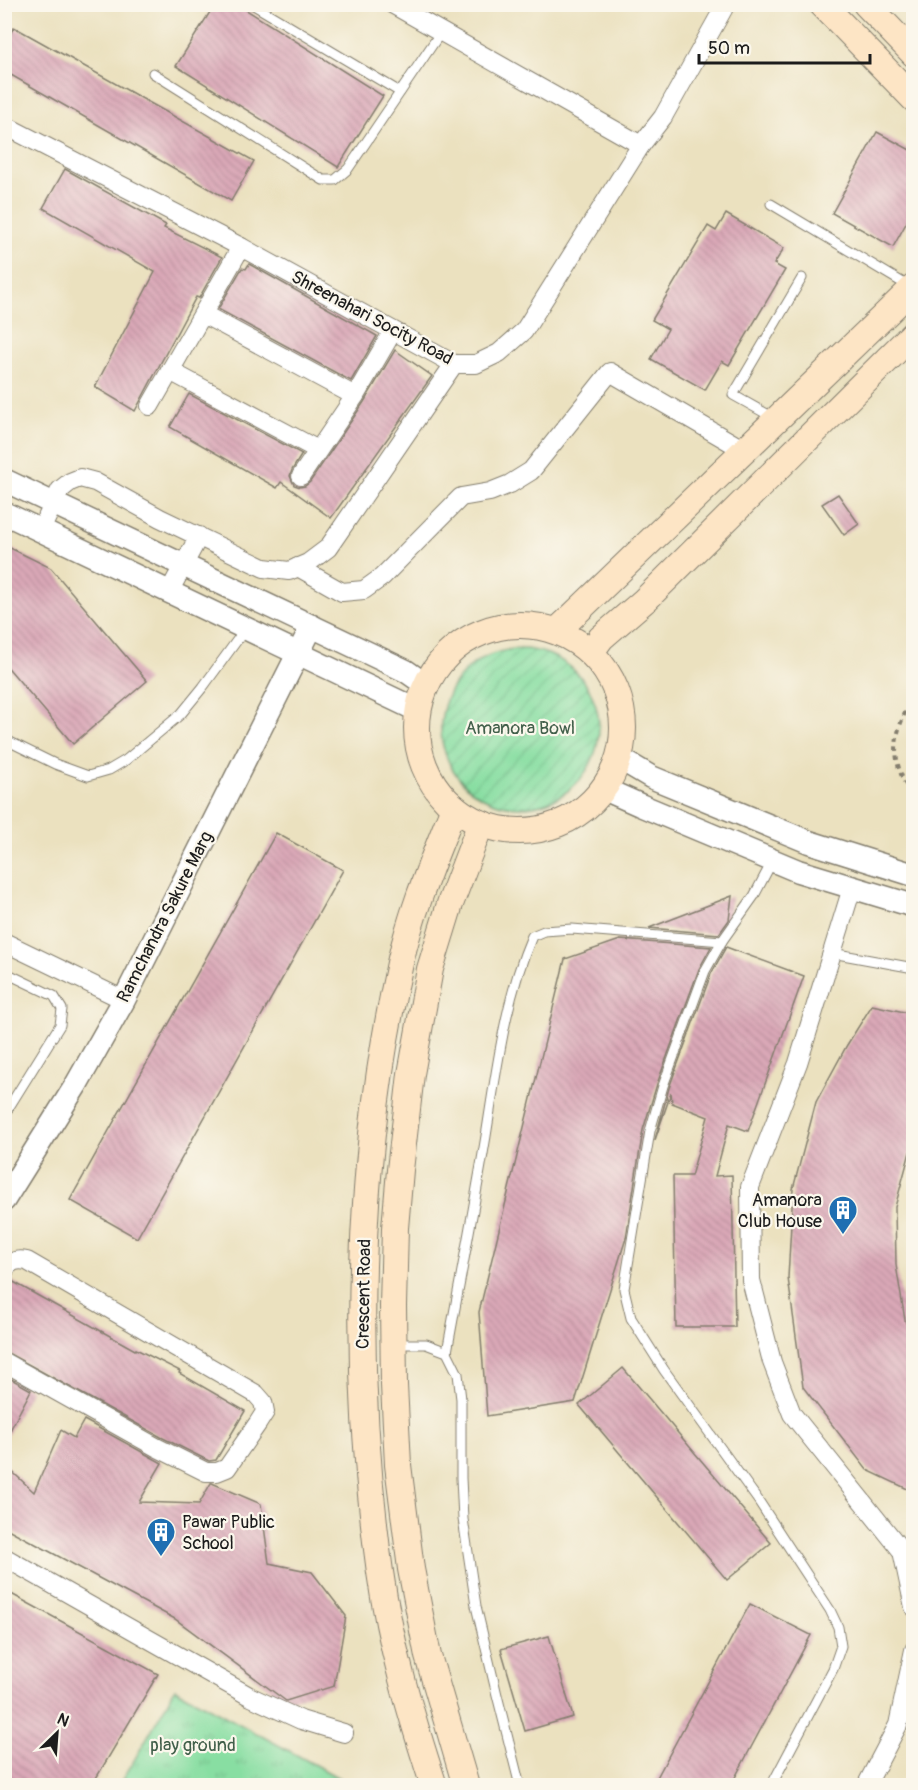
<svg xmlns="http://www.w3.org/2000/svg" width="918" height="1790" viewBox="0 0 918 1790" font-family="Pangolin,sans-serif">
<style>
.park{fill:url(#park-tufts);stroke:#527d5f;stroke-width:1.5}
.garden{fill:url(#garden-furrows);stroke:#527d5f;stroke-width:1.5}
.building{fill:url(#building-back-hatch)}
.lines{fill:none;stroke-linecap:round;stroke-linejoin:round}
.service-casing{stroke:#847e6e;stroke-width:11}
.minor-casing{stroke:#847e6e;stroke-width:20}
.tertiary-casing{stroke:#847e6e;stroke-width:25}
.secondary-casing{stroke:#847e6e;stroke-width:28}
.path{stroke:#847e6e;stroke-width:4;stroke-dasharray:4.5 4.5;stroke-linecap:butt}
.service{stroke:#fff;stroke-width:9}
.minor{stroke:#fff;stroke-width:18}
.tertiary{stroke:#fff;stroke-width:22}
.secondary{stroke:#fde5c5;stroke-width:26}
.labels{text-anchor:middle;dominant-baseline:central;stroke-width:4.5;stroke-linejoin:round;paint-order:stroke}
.street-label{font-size:18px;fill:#1c1c1c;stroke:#fbf7ec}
.park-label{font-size:18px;fill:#42604b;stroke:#fbf7ec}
.poi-label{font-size:18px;fill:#1c1c1c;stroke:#fbf7ec;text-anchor:end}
</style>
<defs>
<pattern id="park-tufts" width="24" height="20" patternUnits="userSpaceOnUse" patternTransform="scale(1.5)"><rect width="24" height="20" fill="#88dea2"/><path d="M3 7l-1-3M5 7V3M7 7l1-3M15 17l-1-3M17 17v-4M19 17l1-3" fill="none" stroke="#75be8b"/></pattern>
<pattern id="garden-furrows" width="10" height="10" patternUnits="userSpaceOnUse" patternTransform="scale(1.5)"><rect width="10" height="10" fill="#88dea2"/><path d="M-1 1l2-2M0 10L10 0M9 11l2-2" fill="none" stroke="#75be8b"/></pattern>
<pattern id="building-back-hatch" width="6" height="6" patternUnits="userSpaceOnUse" patternTransform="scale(1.5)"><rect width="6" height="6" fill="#daa8b7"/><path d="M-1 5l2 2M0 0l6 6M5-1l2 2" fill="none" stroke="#ba909d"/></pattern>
</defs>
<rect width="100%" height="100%" fill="#fbf7ec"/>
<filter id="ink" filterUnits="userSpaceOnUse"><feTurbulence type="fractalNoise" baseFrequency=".0167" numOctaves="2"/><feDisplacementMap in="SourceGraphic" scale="12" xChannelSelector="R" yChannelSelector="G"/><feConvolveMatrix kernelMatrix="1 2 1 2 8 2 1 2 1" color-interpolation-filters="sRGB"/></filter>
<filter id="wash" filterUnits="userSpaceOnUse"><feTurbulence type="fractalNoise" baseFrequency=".008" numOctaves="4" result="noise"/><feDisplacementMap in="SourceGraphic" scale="24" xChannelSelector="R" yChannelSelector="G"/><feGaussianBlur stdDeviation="1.35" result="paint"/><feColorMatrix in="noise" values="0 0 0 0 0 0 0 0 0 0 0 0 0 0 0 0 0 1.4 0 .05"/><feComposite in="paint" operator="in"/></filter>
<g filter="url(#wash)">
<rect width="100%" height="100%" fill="#ebe1bf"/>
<polygon class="park" points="175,1689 352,1785 120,1785"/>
<circle class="garden" cx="520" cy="728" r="79"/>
<g id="blocks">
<g class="building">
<polygon points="215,4 237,4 383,96 338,167 176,66"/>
<polygon points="14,27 254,161 231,201 4,71 4,44"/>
<polygon points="877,132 914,152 914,209 893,247 832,213"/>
<polygon points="65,169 166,225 164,228 222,257 199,298 196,297 135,411 95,387 155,272 43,208"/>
<polygon points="726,214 784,248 774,264 785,270 729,365 722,361 705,390 651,359 668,329 652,320 708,226 716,231"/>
<polygon points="249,264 377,336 351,381 218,309 242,268 246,269"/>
<polygon points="395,350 432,376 331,518 281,482 277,488 170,427 189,394 302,454 292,470 290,476 294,485 300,487 305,486 310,482 364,402"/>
<polygon points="838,494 859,524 844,535 822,504"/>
<polygon points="4,545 51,568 147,681 73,744 4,663"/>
<polygon points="276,833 343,870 137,1238 70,1200"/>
<polygon points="732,896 729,920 719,934 649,928"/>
<polygon points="620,940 711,947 699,969 657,1084 643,1130 626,1238 575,1402 487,1416 479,1312 565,959"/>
<polygon points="726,947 804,976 748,1131 729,1124 715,1176 732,1175 735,1327 676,1327 673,1176 691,1176 708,1117 672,1103 671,1093 655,1140 669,1088 711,974"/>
<polygon points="872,1005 914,1014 914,1147 910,1152 895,1207 896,1265 905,1320 914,1346 914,1492 867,1470 803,1387 788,1278 793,1189 816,1102 847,1045"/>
<polygon points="10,1280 135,1350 136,1349 180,1371 179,1373 245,1411 216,1460 209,1461 161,1437 4,1351 4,1282"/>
<polygon points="623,1368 771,1543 727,1580 579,1405"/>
<polygon points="4,1375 31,1390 4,1442"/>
<polygon points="84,1420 162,1463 139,1502 199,1504 211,1483 212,1483 261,1504 269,1563 312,1572 346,1616 334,1686 286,1701 175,1619 4,1527 4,1464 34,1492 61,1430 74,1438"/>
<polygon points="4,1590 158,1674 92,1785 4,1785"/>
<polygon points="750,1604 811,1635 731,1785 653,1785"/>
<polygon points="549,1636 573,1717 525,1731 501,1649"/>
</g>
</g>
</g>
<g filter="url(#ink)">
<use href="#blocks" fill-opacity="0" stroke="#847e6e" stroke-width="1.5"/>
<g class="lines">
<g class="service-casing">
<g id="service">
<polyline points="252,4 400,92"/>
<polyline points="153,73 323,180 335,180 348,169 441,32"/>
<polyline points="771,204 910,287"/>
<polyline points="774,418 733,395 802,278"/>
<polyline points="4,739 55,764 88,776 109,770 126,760 181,714 203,687 246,628"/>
<polyline points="832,953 914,968"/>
<polyline points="4,972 54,996 62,1009 60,1025 4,1115"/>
<polyline points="395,1344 426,1344 447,1352 458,1374 461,1399 461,1478 463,1519 476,1606 497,1695 520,1786"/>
<path d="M447,1352C460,1280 474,1208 486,1136C497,1068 505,999 532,936L544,931L572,929L722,941"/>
<polyline points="771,1786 833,1669 841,1646 838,1627 830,1610 758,1500 664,1370 631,1318 624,1289 650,1131 663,1086 705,971 722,941 754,896 773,860"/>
</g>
</g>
<g class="minor-casing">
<g id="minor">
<polyline points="392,4 641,145"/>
<polyline points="4,125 241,247 454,364 476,364 499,353 524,331 641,145 663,117 726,4"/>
<polyline points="203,314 355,396 393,331"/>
<polyline points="170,371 318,450"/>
<polyline points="150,406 241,247"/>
<polyline points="301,476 355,396"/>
<polyline points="41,530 60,490 70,482 80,478 95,482 160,518 264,568 289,571 308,563 328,548 454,364"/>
<polyline points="298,567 342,592 364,590 382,577 461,497 490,492 510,484 531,471 610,372 744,450"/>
<polyline points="169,592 199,536"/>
<polyline points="852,888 798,1063 750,1187 751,1280 772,1362 792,1414 902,1551 914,1607"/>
<polyline points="4,942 124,1000"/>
<path d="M4,1271C10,1261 16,1259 27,1261L256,1394L263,1402L265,1412L258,1423L227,1468L217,1472H206L156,1447L4,1362"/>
<polyline points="4,1557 251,1697 301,1720 344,1733"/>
<polyline points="866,1786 898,1725 914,1650"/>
</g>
</g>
<g class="tertiary-casing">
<g id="tertiary">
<polyline points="4,480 406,671 426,685"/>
<polyline points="4,513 419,711"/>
<polyline points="619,758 651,777 809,842 914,875"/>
<polyline points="604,789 640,805 798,871 914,906"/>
<polyline points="4,1200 76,1085 124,1000 312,626"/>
</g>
</g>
<g class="secondary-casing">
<g id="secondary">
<polyline points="822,4 914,99"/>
<polyline points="866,4 914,54"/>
<circle cx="520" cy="728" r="103"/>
<polyline points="558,630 914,287"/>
<polyline points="591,652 601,638 645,600 914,333"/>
<path d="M434,1786C411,1716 390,1644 380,1572C352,1371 356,1161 400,963C412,909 434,858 454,807"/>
<polyline points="466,1786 428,1656 411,1569 398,1465 394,1385 393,1306 395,1228 400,1170 411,1074 430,969 450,904 481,823"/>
</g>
</g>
<path class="path" d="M914,696C897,725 889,750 904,781C907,787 909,793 914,798"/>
<use href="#service" class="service"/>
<use href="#minor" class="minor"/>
<use href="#tertiary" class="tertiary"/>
<use href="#secondary" class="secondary"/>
</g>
</g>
<defs>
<g id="building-pin" transform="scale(1.5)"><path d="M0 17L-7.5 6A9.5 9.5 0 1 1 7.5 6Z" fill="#1f6fb2" stroke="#fbf7ec"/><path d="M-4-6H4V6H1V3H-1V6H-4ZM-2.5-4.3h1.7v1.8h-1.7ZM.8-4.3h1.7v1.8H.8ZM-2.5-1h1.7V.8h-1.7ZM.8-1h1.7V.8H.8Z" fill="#fff"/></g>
</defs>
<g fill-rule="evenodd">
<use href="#building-pin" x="843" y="1210"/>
<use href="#building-pin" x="161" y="1532"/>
</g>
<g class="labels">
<g class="street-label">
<text transform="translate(372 318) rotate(28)">Shreenahari Socity Road</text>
<text transform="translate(165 917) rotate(-63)">Ramchandra Sakure Marg</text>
<text transform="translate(364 1294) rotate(-89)">Crescent Road</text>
</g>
<g class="park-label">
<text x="520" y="728">Amanora Bowl</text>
<text x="193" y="1745">play ground</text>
</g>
<g class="poi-label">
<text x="822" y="1200">Amanora<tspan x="822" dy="21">Club House</tspan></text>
<text x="182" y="1522" text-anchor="start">Pawar Public<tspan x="182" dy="21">School</tspan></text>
</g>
</g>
<rect width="918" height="1790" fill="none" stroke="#fbf7ec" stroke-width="24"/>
<g transform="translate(57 1733) rotate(25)" stroke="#fbf7ec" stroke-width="4.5" paint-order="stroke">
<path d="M0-4.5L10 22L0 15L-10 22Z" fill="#1c1c1c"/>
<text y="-9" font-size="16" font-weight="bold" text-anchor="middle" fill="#1c1c1c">N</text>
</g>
<path d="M699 54v9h171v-9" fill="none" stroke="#1c1c1c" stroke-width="3"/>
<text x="708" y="54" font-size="18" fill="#1c1c1c" stroke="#fbf7ec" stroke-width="4.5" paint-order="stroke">50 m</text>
</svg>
